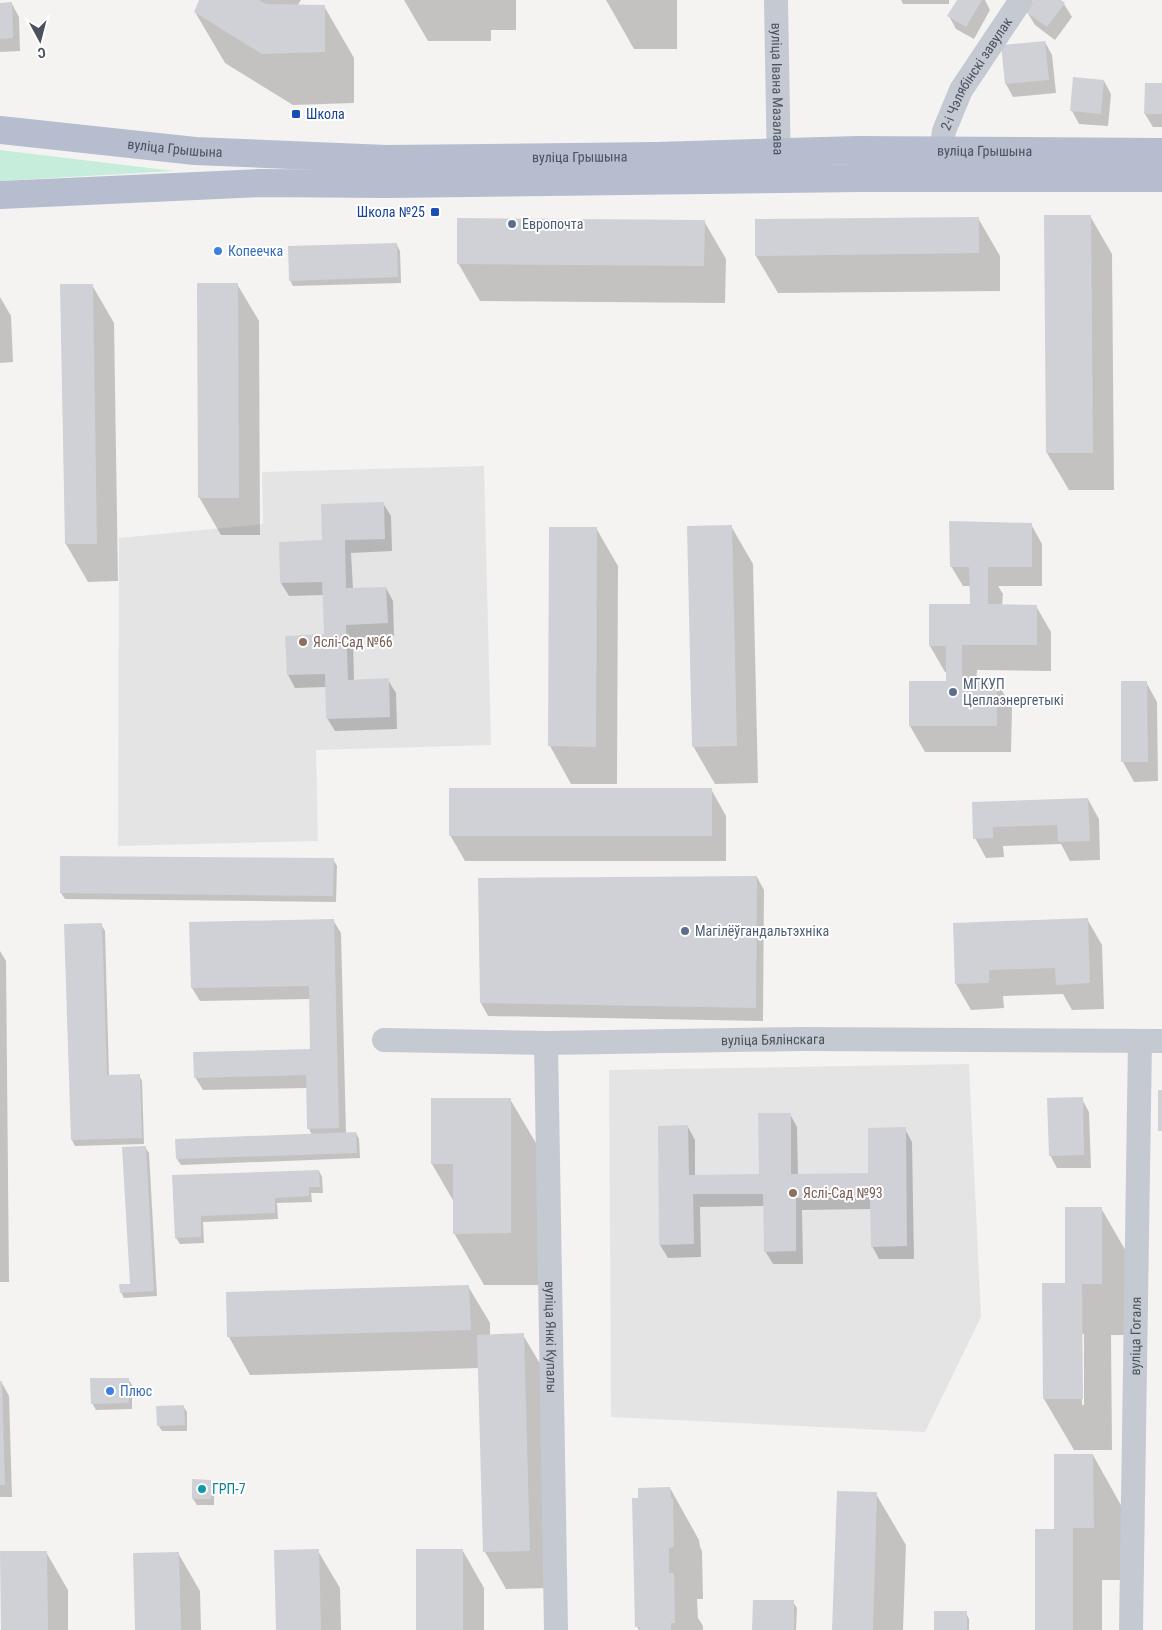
<svg xmlns="http://www.w3.org/2000/svg" width="1162" height="1630" viewBox="0 0 1162 1630" font-family="'Roboto Condensed',sans-serif">
<style>
.education{fill:#e5e4e4}
.green{fill:#c6eddb}
.shadow{fill:#0003;fill-rule:evenodd}
.building{fill:#d0d1d6}
.lines{fill:none;stroke-linecap:round;stroke-linejoin:round}
.street{stroke:#c5cad2;stroke-width:24}
.primary{stroke:#b5bdce;stroke-width:28}
.transit-dot{fill:#1a4fb4;stroke:#fff;stroke-width:2}
.service-dot{fill:#5c6f8a;stroke:#fff;stroke-width:2}
.shop-dot{fill:#3f7fe0;stroke:#fff;stroke-width:2}
.education-dot{fill:#8d6e63;stroke:#fff;stroke-width:2}
.culture-dot{fill:#0f9aa8;stroke:#fff;stroke-width:2}
.labels{text-anchor:middle;dominant-baseline:central;stroke-width:4;stroke-linejoin:round;paint-order:stroke}
.street-label{font-size:14px;fill:#4b525e;stroke:#fff}
.transit-label{font-size:14px;fill:#164399;stroke:#fff;text-anchor:start}
.service-label{font-size:14px;fill:#4e5e75;stroke:#fff;text-anchor:start}
.shop-label{font-size:14px;fill:#366cbe;stroke:#fff;text-anchor:start}
.education-label{font-size:14px;fill:#785e54;stroke:#fff;text-anchor:start}
.culture-label{font-size:14px;fill:#0d838f;stroke:#fff;text-anchor:start}
</style>
<rect width="100%" height="100%" fill="#f4f3f2"/>
<g class="education">
<polygon points="484,466 491,745 316,750 318,841 118,846 119,538 263,524 262,472"/>
<polygon points="969,1064 981,1317 925,1432 611,1417 609,1070"/>
</g>
<polygon class="green" points="0,150 174,171 0,181"/>
<g class="shadow">
<polygon points="201,0 301,0 297,6 324,6 354,58 354,103 293,105 225,63 195,12"/>
<polygon points="404,0 516,0 516,30 491,30 491,41 428,41"/>
<polygon points="606,0 677,0 677,49 634,49"/>
<polygon points="901,0 949,0 949,4 903,4"/>
<polygon points="958,0 985,0 990,10 974,39 956,29 949,16"/>
<polygon points="1036,0 1059,0 1064,4 1072,17 1055,40 1035,25 1027,12"/>
<polygon points="0,4 12,4 19,17 20,51 0,52"/>
<polygon points="1045,42 1052,55 1056,93 1013,97 1006,84"/>
<polygon points="1104,81 1111,94 1108,126 1079,124 1072,111"/>
<polygon points="1162,84 1162,127 1153,127 1145,114"/>
<polygon points="1090,216 1112,254 1114,490 1069,490 1047,453"/>
<polygon points="978,218 1000,256 1000,291 778,293 756,256"/>
<polygon points="704,221 726,259 725,303 480,301 458,263"/>
<polygon points="397,245 400,251 401,283 293,286 290,280"/>
<polygon points="237,284 259,321 260,535 221,535 199,497"/>
<polygon points="92,285 114,323 118,581 88,582 66,544"/>
<polygon points="0,297 11,316 13,362 0,363"/>
<polygon points="383,503 391,516 392,551 351,553 353,589 386,588 393,601 394,636 353,638 354,681 388,680 396,693 397,729 335,731 327,718 326,687 295,688 288,675 325,636 324,595 289,596 281,583 323,541"/>
<polygon points="1031,524 1042,544 1042,586 998,586 1003,594 1002,606 1036,606 1051,632 1051,671 977,670 976,682 997,682 1012,708 1011,752 925,752 910,726 947,682 948,672 945,672 930,646 971,605 971,586 963,586 951,566"/>
<polygon points="731,526 753,564 758,783 715,784 693,746"/>
<polygon points="550,528 596,528 618,566 617,784 571,784 550,746"/>
<polygon points="1146,682 1157,702 1158,781 1134,782 1123,762"/>
<polygon points="711,789 726,816 726,861 465,861 450,835"/>
<polygon points="1088,799 1099,819 1100,860 1070,861 1061,844 1003,846 1004,857 986,858 975,838 974,803"/>
<polygon points="333,859 337,866 336,902 65,899 61,893"/>
<polygon points="757,877 764,890 763,1021 488,1016 481,1003"/>
<polygon points="1087,919 1102,945 1104,1009 1072,1010 1063,994 1003,996 1004,1008 971,1010 956,984"/>
<polygon points="333,920 341,933 346,1133 356,1133 359,1139 360,1158 181,1165 177,1159 176,1140 312,1135 309,1129 308,1088 203,1090 195,1077 312,1050 310,999 200,1001 192,988 191,924"/>
<polygon points="101,924 105,931 109,1076 139,1075 142,1081 144,1144 75,1146 72,1140 65,926"/>
<polygon points="0,951 6,961 9,1282 0,1282"/>
<polygon points="510,1099 540,1150 540,1285 484,1285 454,1233 454,1202 432,1164"/>
<polygon points="1082,1099 1089,1112 1091,1168 1057,1168 1050,1155"/>
<polygon points="790,1114 797,1127 798,1175 870,1174 905,1129 912,1142 914,1259 879,1259 872,1246 871,1209 802,1210 803,1264 773,1264 765,1251 765,1206 700,1207 701,1257 668,1258 660,1245 688,1127 695,1140 695,1176 760,1175"/>
<polygon points="145,1147 149,1153 157,1296 124,1298 121,1292 131,1285"/>
<polygon points="319,1171 322,1177 323,1193 311,1193 312,1202 277,1203 278,1219 203,1222 204,1243 180,1244 176,1238 174,1176"/>
<path d="M1101,1208L1131,1260V1335H1111L1112,1450H1074L1044,1399ZM1081,1334H1084V1405H1082Z"/>
<polygon points="468,1286 490,1323 490,1336 523,1335 545,1372 551,1588 506,1589 485,1552 479,1368 250,1375 229,1337 227,1293"/>
<polygon points="128,1379 132,1385 132,1409 96,1410 92,1403"/>
<polygon points="0,1383 2,1383 9,1396 12,1497 0,1497"/>
<polygon points="183,1406 187,1412 187,1431 162,1431 158,1425"/>
<polygon points="1093,1455 1122,1507 1123,1580 1102,1580 1102,1630 1036,1630 1055,1531"/>
<polygon points="211,1481 214,1487 214,1505 197,1505 193,1499"/>
<polygon points="670,1488 699,1540 700,1547 702,1551 703,1599 697,1599 698,1618 703,1626 703,1630 639,1630 637,1626 640,1499"/>
<polygon points="876,1494 906,1545 903,1630 834,1630"/>
<polygon points="318,1551 340,1588 341,1630 277,1630"/>
<polygon points="463,1551 484,1588 484,1630 418,1630"/>
<polygon points="46,1552 68,1590 68,1630 2,1630"/>
<polygon points="178,1553 200,1591 201,1630 136,1630"/>
<polygon points="793,1602 797,1608 796,1630 754,1630"/>
<polygon points="966,1613 969,1619 969,1630 935,1630"/>
</g>
<g class="building">
<polygon points="199,0 259,0 266,4 325,5 325,52 262,54 194,12"/>
<polygon points="957,0 982,0 966,27 947,16"/>
<polygon points="1034,0 1061,0 1065,3 1047,27 1026,12"/>
<polygon points="12,2 13,38 0,39 0,3"/>
<polygon points="1045,41 1049,80 1005,84 1001,45"/>
<polygon points="1073,77 1104,80 1101,114 1070,111"/>
<polygon points="1145,83 1162,83 1162,114 1144,114"/>
<polygon points="1044,215 1091,215 1093,453 1046,453"/>
<polygon points="979,217 979,253 755,256 755,219"/>
<polygon points="457,218 705,220 704,266 457,264"/>
<polygon points="397,243 398,277 289,281 288,246"/>
<polygon points="197,283 238,283 239,498 198,498"/>
<polygon points="60,284 93,284 97,544 65,544"/>
<polygon points="384,502 385,539 345,540 346,588 386,587 388,623 346,625 348,680 389,678 390,717 326,719 325,674 287,675 285,636 324,634 322,582 280,583 279,542 322,540 321,504"/>
<polygon points="949,521 1032,523 1032,567 988,567 988,604 1037,605 1037,645 962,645 962,681 997,681 997,726 909,726 909,681 946,681 946,646 929,646 929,604 970,604 969,567 950,567"/>
<polygon points="732,525 737,746 692,747 687,526"/>
<polygon points="549,527 597,527 596,747 548,746"/>
<polygon points="1121,681 1147,681 1148,762 1121,762"/>
<rect x="449" y="788" width="263" height="48"/>
<polygon points="1088,798 1090,841 1058,842 1057,825 993,827 993,838 973,839 972,802"/>
<polygon points="60,856 334,858 333,896 60,893"/>
<polygon points="757,876 756,1008 480,1003 478,878"/>
<polygon points="1088,918 1090,983 1056,985 1055,968 989,970 989,983 955,984 953,923"/>
<polygon points="334,919 339,1128 307,1129 306,1075 194,1078 193,1052 310,1049 309,986 191,988 189,922"/>
<polygon points="102,923 107,1075 140,1074 142,1138 71,1140 64,924"/>
<rect x="1158" y="1090" width="4" height="41"/>
<polygon points="1083,1097 1084,1155 1049,1156 1047,1098"/>
<polygon points="431,1098 511,1098 511,1233 453,1234 453,1164 431,1164"/>
<polygon points="758,1113 791,1113 791,1174 868,1173 868,1128 906,1127 907,1246 871,1247 870,1197 796,1198 796,1251 764,1252 763,1194 693,1194 694,1244 659,1245 658,1126 688,1125 689,1175 759,1174"/>
<polygon points="356,1132 357,1153 176,1159 175,1139"/>
<polygon points="146,1146 154,1291 120,1293 119,1284 130,1284 122,1147"/>
<polygon points="319,1170 320,1187 309,1187 309,1196 275,1198 275,1213 201,1216 201,1237 175,1238 172,1175"/>
<polygon points="1065,1207 1102,1207 1102,1284 1082,1284 1083,1399 1043,1399 1042,1283 1065,1283"/>
<polygon points="469,1285 471,1330 227,1337 226,1292"/>
<polygon points="524,1333 530,1551 483,1552 477,1335"/>
<polygon points="90,1378 129,1378 129,1403 91,1404"/>
<polygon points="0,1381 2,1381 5,1485 0,1485"/>
<polygon points="184,1405 185,1425 157,1426 156,1406"/>
<polygon points="1054,1454 1093,1454 1094,1528 1073,1528 1073,1630 1035,1630 1035,1529 1054,1529"/>
<polygon points="192,1479 211,1480 211,1499 192,1499"/>
<polygon points="670,1487 671,1498 673,1499 674,1547 669,1548 669,1573 674,1573 675,1623 671,1623 671,1630 640,1630 640,1627 635,1627 632,1498 638,1498 638,1488"/>
<polygon points="837,1491 877,1492 873,1630 832,1630"/>
<polygon points="319,1549 321,1630 276,1630 274,1550"/>
<rect x="416" y="1549" width="47" height="81"/>
<polygon points="0,1551 47,1551 48,1630 1,1630"/>
<polygon points="179,1552 181,1630 135,1630 133,1553"/>
<polygon points="753,1600 794,1600 794,1630 752,1630"/>
<rect x="934" y="1611" width="33" height="19"/>
</g>
<g class="lines">
<g class="street">
<path id="s1" d="M776,0L779,172"/>
<path id="s2" d="M941,151L944,131L961,90L1021,0"/>
<path id="s3" d="M384,1040L546,1043L802,1039L1162,1041"/>
<path id="s4" d="M546,1043L556,1630"/>
<path id="s5" d="M1131,1630L1140,1041"/>
</g>
<g class="primary">
<path id="s6" d="M0,130L195,151L387,159L656,156L858,150L1162,152"/>
<polyline points="0,195 260,183 386,184 858,178 1162,178"/>
</g>
</g>
<g class="transit-dot">
<rect x="291" y="109" width="10" height="10" rx="2.5"/>
<rect x="430" y="207" width="10" height="10" rx="2.5"/>
</g>
<g class="service-dot">
<circle cx="512" cy="224" r="5"/>
<circle cx="953" cy="692" r="5"/>
<circle cx="685" cy="931" r="5"/>
</g>
<g class="shop-dot">
<circle cx="218" cy="251" r="5"/>
<circle cx="110" cy="1391" r="5"/>
</g>
<g class="education-dot">
<circle cx="303" cy="642" r="5"/>
<circle cx="793" cy="1193" r="5"/>
</g>
<circle class="culture-dot" cx="202" cy="1489" r="5"/>
<g class="labels">
<g class="street-label">
<text stroke="none"><textPath href="#s2" startOffset="86">2-і Чэлябінскі завулак</textPath></text>
<text stroke="none"><textPath href="#s1" startOffset="89">вуліца Iвана Мазалава</textPath></text>
<text stroke="none"><textPath href="#s6" startOffset="176">вуліца Грышына</textPath></text>
<text stroke="none"><textPath href="#s6" startOffset="986">вуліца Грышына</textPath></text>
<text stroke="none"><textPath href="#s6" startOffset="581">вуліца Грышына</textPath></text>
<text stroke="none"><textPath href="#s3" startOffset="389">вуліца Бялінскага</textPath></text>
<text stroke="none"><textPath href="#s4" startOffset="294">вуліца Янкі Купалы</textPath></text>
<text stroke="none"><textPath href="#s5" startOffset="294">вуліца Гогаля</textPath></text>
</g>
<g class="transit-label">
<text x="306" y="114">Школа</text>
<text x="425" y="212" text-anchor="end">Школа №25</text>
</g>
<g class="service-label">
<text x="522" y="224">Европочта</text>
<text x="963" y="684">МГКУП<tspan x="963" dy="16">Цеплаэнергетыкі</tspan></text>
<text x="695" y="931">Магілёўгандальтэхніка</text>
</g>
<g class="shop-label">
<text x="228" y="251">Копеечка</text>
<text x="120" y="1391">Плюс</text>
</g>
<g class="education-label">
<text x="313" y="642">Яслі-Сад №66</text>
<text x="803" y="1193">Яслі-Сад №93</text>
</g>
<g class="culture-label">
<text x="212" y="1489">ГРП-7</text>
</g>
</g>
<g transform="translate(40 40) rotate(173)" stroke="#ffffff" stroke-width="4" paint-order="stroke">
<path d="M0-4L9 19L0 12L-9 19Z" fill="#4b525e"/>
<text y="-8" font-size="14" font-weight="bold" text-anchor="middle" fill="#4b525e">С</text>
</g>
</svg>
